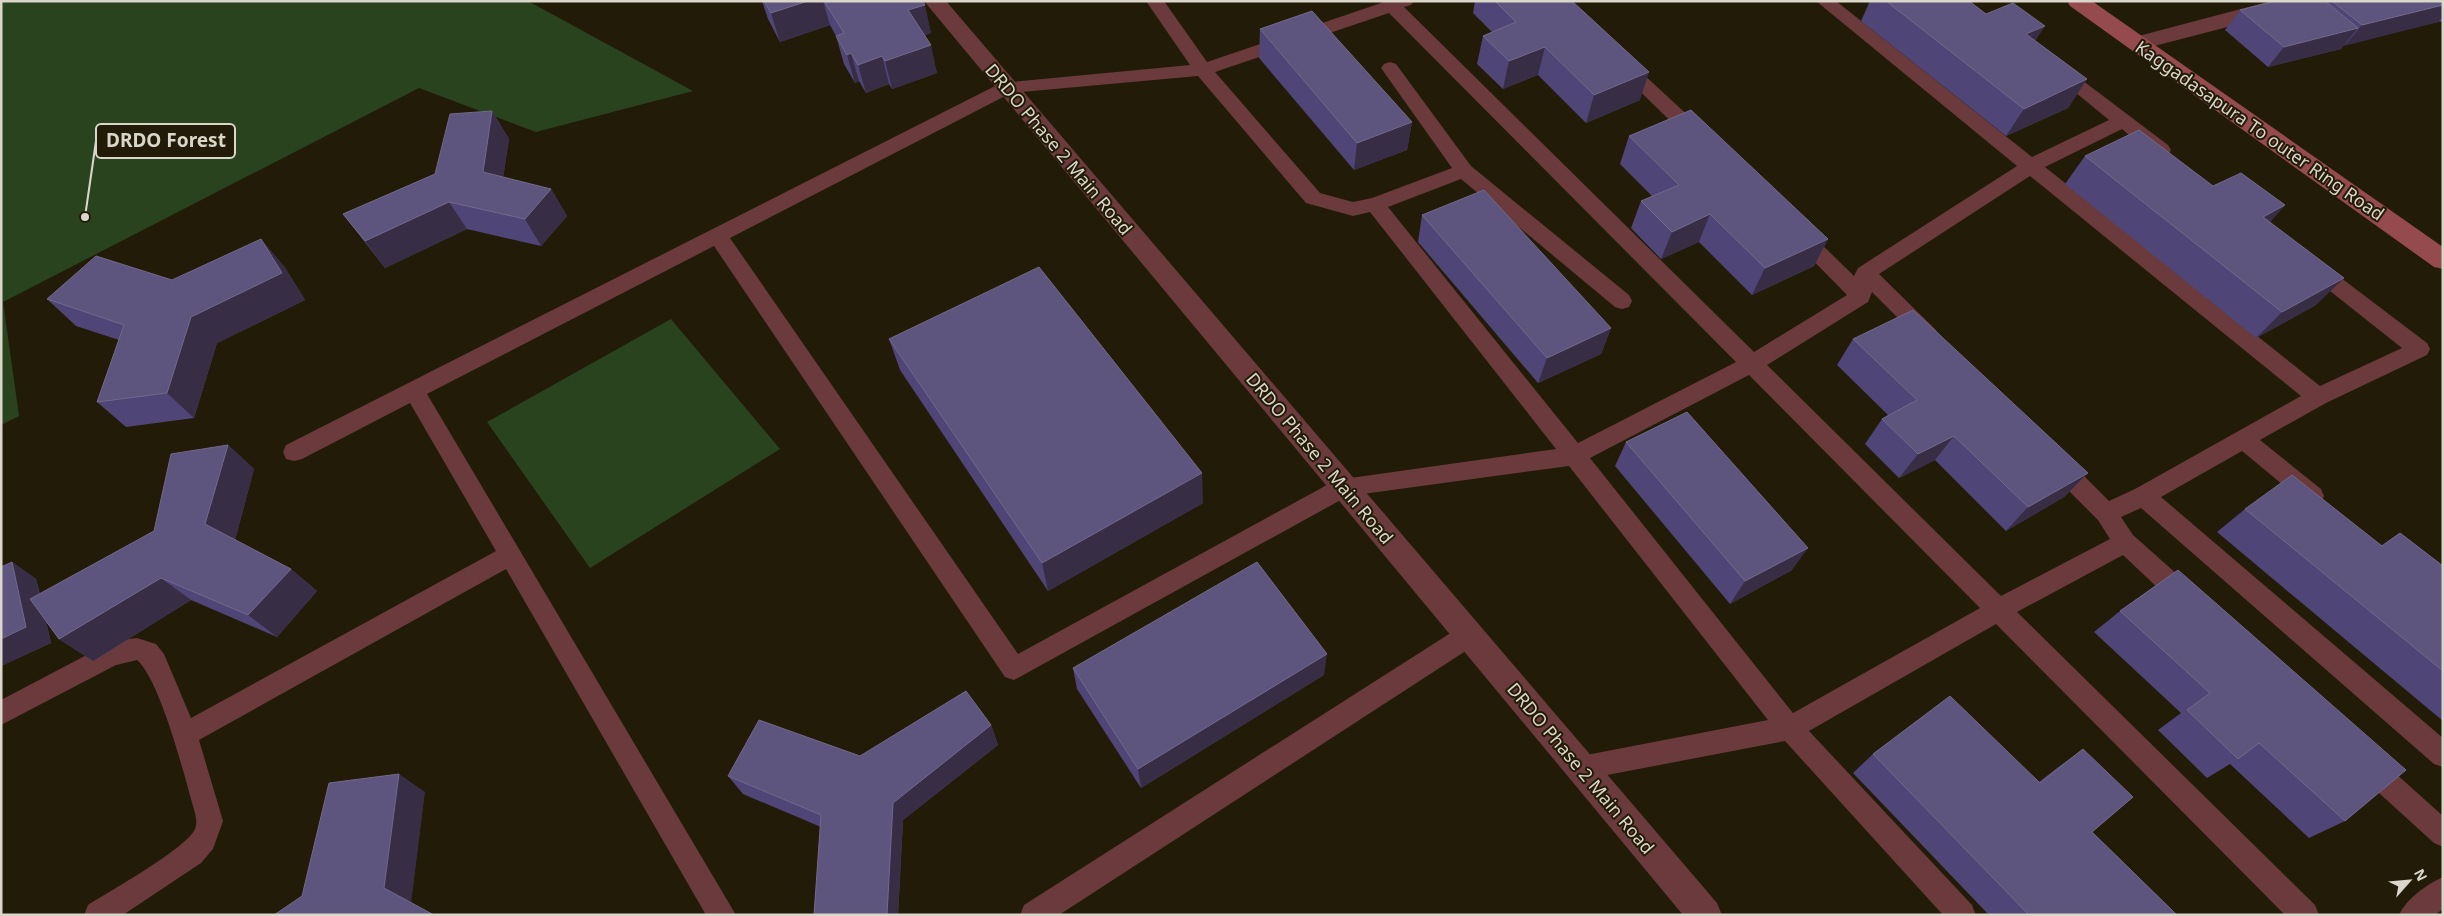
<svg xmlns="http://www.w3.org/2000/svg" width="2444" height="916" viewBox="0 0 2444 916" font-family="'Noto Sans',sans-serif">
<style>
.green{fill:#29431e}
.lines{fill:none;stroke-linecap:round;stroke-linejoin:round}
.lane{fill:#6a3a3c;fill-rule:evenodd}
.street{fill:#6a3a3c;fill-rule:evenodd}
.secondary{fill:#954a4d;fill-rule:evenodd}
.wall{fill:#4f4576}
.shaded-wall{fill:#372e46}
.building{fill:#5e557f;stroke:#72698b}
.labels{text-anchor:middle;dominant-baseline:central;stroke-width:4;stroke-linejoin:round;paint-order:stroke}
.street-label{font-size:18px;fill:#dad6ca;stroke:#221b08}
.leader{fill:none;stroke:#dad6ca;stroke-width:2}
.callout-dot{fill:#dad6ca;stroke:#221b08;stroke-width:2}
.callout{fill:#221b08;stroke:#dad6ca;stroke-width:2}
.callout-label{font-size:19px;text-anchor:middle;font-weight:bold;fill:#dad6ca}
</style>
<rect width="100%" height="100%" fill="#221b08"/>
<g class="green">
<polygon points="1,1 528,1 693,91 536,132 419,88 3,302 19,416 1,425"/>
<polygon points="671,319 780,449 590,568 487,422"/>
</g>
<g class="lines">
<g class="lane">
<path d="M1146,1H1164L1207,62L1387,1H1414L1411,5L1404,7L1754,352L1847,295L1791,238L1788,233L1791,228L1798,226L1805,228L1854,276L1858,268L2017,166L1816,1H1836L2032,157L2109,120L2047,69L2050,65L2056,63L2062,65L2168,145L2171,150L2168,155C2151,159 2134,139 2122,129L2045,167L2320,386L2402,348L2306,272L2303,267L2306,262L2313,259L2320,262L2427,343L2430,349L2427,355L2326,403L2260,440L2321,489L2324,496L2321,503L2313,506L2305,503L2242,451L2161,497L2443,738V767L2434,764L2141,508L2121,517L2133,535L2197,592L2200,600L2197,608L2188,611L2179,608L2123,555L2017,612L2315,905L2319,915H2285L1996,624L1809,731L1972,905L1976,915H1943L1785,741L1581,780L1572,777L1568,768L1572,759L1581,756L1768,720L1569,466L1348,496L1014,680L1005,677L714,246L427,394L736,915H706L506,569L199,740L223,821L213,849L201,863L123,915H84L88,905C110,891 187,848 195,829C198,821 195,814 193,806C184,774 160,680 137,660L116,665L1,725V700L98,649L122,640L137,638L156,644L164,654L191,718L496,551L410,403L302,459L294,461L286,459L283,452L286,445L1001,83L1190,65ZM1389,13L1736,362L1578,443L1388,207L1461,179L1615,307L1622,309L1629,307L1632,301L1629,295L1471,166L1396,64L1390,62L1384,64L1381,68L1452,168L1372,198L1353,202L1320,193L1215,72ZM1198,76L1306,203L1353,216L1370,212L1556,449L1336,480L1018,654L730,238L1011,93ZM2030,176L2301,396L2135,489L2109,501L2063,455L2055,453L2047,455L2044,462L2047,469L2098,520L2110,539L2001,596L1767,365L1868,302L1872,292L1921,341L1928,343L1935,341L1939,335L1935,329L1879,274ZM1749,375L1980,608L1793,713L1590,458Z"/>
<polygon points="1623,59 1629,61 1707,133 1709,138 1707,143 1700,145 1693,143 1617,69 1614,65 1617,61"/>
<polygon points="1469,624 1478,627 1481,635 1478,643 1059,915 1020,915 1024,905 1460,627"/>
<polygon points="2366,752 2375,755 2443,816 2443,847 2434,843 2357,773 2353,764 2357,755"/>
<path d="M2443,877V909L2435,915H2399C2406,899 2427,884 2443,877Z"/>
</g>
<g class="street">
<polygon points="924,1 946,1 1717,903 1722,915 1683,915"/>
<polygon points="2271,1 2311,1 2308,6 2139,50 2131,48 2128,43 2131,38"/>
</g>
<polygon class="secondary" points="2067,1 2092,1 2443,247 2443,269 2434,267 2070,6"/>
</g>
<g class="wall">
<polygon points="762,1 923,1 931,33 925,35 937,73 892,89 889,84 866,93 859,81 855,83 844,64 836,36 830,25 780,42 768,19"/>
<polygon points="1475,1 1572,1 1640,100 1586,123 1538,75 1503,89 1477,64 1483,36 1492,32 1473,13"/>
<polygon points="1870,1 1969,1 1986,14 2035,41 2087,79 2068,108 2006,136 1861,21"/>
<polygon points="2276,1 2443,1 2443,21 2440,22 2439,21 2438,22 2344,45 2341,49 2268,67 2225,30 2240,10"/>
<polygon points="1260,29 1412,122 1407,150 1354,170 1259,58"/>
<polygon points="492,111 509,139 503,177 551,189 567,216 541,246 467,229 385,268 343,214 435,174"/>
<polygon points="1629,136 1828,239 1814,266 1752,295 1699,242 1661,259 1631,228 1641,201 1652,196 1620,164"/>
<polygon points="2085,156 2213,186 2285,205 2270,222 2316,305 2256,338 2065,184"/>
<polygon points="1422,215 1611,328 1601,354 1538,383 1418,242"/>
<polygon points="284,266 305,300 217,343 194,418 126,427 97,402 119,340 76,326 47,299 172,280"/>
<polygon points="889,339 1203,503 1048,591 900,370"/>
<polygon points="1853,339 2088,473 2064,497 2006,531 1935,460 1899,478 1865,444 1882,419 1888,415 1837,365"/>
<polygon points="1626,442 1792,570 1730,604 1615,466"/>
<polygon points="228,445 254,469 235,540 291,569 317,591 277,637 191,600 93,661 59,639 46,621 51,643 1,666 1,567 12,562 36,579 40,594 154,531"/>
<polygon points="2245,509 2382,545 2400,533 2443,566 2443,721 2217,532"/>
<polygon points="2178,570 2345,821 2309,838 2230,764 2207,778 2158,730 2181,713 2094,632 2120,611"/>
<polygon points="1073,668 1324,675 1141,788 1077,689"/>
<polygon points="991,725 998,745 903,820 898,915 814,915 821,827 743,794 728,776 860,756"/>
<polygon points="2083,749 2092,832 2177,915 1989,915 1853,773 1873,754 2039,782 2057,768"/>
</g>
<g class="shaded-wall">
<polygon points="808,1 823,1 830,25 780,42 771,13"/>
<polygon points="925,5 931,33 915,39 908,10"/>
<polygon points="2443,5 2443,17 2438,22 2344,46 2362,25"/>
<polygon points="2045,26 2027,54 2026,34"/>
<polygon points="2358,28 2341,49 2268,67 2284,47"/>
<polygon points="931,45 937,73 892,89 885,61"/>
<polygon points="1545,47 1538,75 1503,89 1509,61"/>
<polygon points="851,53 859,81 855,83 847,55"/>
<polygon points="882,56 889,84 866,93 858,65"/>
<polygon points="1649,72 1640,100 1586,123 1594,95"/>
<polygon points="2087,79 2068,108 2006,136 2024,109"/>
<polygon points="492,111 509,139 500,200 483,172"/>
<polygon points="1412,122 1407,150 1354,170 1357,143"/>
<polygon points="551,189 567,216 541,246 525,219"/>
<polygon points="449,202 467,229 385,268 365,241"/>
<polygon points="2285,205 2260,233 2263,217"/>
<polygon points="1710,214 1699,242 1661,259 1672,232"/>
<polygon points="261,239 284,266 305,300 217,343 194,418 167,393 191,317"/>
<polygon points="1828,239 1814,266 1752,295 1765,268"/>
<polygon points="2344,278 2316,305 2256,338 2282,312"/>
<polygon points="1611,328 1601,354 1538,383 1547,358"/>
<polygon points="1954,436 1935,460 1899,478 1918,454"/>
<polygon points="228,445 254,469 233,548 205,524"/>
<polygon points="1202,473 1203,503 1048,591 1042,563"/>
<polygon points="2088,473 2064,497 2006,531 2028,507"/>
<polygon points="1808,548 1792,570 1730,604 1745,581"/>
<polygon points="12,562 36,579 51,643 1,666 1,639"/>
<polygon points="291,569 317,591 277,637 248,615"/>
<polygon points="161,578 191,600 93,661 59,639"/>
<polygon points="1327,654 1324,675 1141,788 1138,769"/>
<polygon points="991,725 998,745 903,820 898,915 887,915 893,803"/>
<polygon points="399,774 425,792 411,904 384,888"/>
</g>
<g class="building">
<polygon points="764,1 808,1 771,13"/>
<polygon points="824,1 923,1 925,5 908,10 931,45 885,61 882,56 858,65 851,53 847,55 836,36 844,33"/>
<polygon points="1495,1 1572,1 1649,72 1594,95 1545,47 1509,61 1483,36 1516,22"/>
<polygon points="1886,1 1969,1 1986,14 2013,3 2045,26 2026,34 2087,79 2024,109"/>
<polygon points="2276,1 2325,1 2358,28 2284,47 2240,10"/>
<polygon points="2332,1 2443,1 2443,5 2362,25"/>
<polygon points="1312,11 1412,122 1357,143 1260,29"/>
<polygon points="1691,110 1828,239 1765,268 1710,214 1672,232 1641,201 1679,185 1629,136"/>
<polygon points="492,111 483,172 551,189 525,219 449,202 365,241 343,214 435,174 450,114"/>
<polygon points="2139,130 2213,186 2241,173 2285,205 2263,217 2344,278 2282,312 2085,156"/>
<polygon points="1484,190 1611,328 1547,358 1422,215"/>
<polygon points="261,239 282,273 191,317 167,393 97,402 124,325 47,299 96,256 172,280"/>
<polygon points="1039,267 1202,473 1042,563 889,339"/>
<polygon points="1913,310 2088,473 2028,507 1954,436 1918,454 1882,419 1917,400 1853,339"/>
<polygon points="1687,412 1808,548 1745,581 1626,442"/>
<polygon points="228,445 205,524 291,569 248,615 161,578 59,639 30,599 154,531 171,454"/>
<polygon points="2292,475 2382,546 2400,533 2443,566 2443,671 2245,509"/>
<polygon points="12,562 26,627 1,639 1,567"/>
<polygon points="1257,562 1327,654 1138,769 1073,668"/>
<polygon points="2178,570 2406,770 2345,821 2259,743 2238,759 2187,710 2210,693 2120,611"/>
<polygon points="966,691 991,725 893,803 887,915 814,915 821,815 728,776 759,720 860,756"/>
<polygon points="1950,696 2040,783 2083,749 2133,797 2092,832 2177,915 2029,915 1873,754"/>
<polygon points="399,774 384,888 434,915 274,915 302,896 329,783"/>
</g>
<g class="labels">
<g class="street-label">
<text transform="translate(2260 130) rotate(35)">Kaggadasapura To outer Ring Road</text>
<text transform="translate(1059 149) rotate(50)">DRDO Phase 2 Main Road</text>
<text transform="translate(1320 458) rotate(50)">DRDO Phase 2 Main Road</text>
<text transform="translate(1581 768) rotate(50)">DRDO Phase 2 Main Road</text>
</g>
</g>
<path class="leader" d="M85 217L96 141"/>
<circle class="callout-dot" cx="85" cy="217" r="5"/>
<rect class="callout" x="96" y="124" width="139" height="34" rx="5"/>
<g class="callout-label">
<text x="166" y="147">DRDO Forest</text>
</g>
<rect width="2444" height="916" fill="none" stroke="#dad6ca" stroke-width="5"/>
<g transform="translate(2409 881) rotate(63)" stroke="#221b08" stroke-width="4" paint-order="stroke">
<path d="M0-4L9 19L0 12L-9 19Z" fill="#dad6ca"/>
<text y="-8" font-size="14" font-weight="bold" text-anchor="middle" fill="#dad6ca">N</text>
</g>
</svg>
